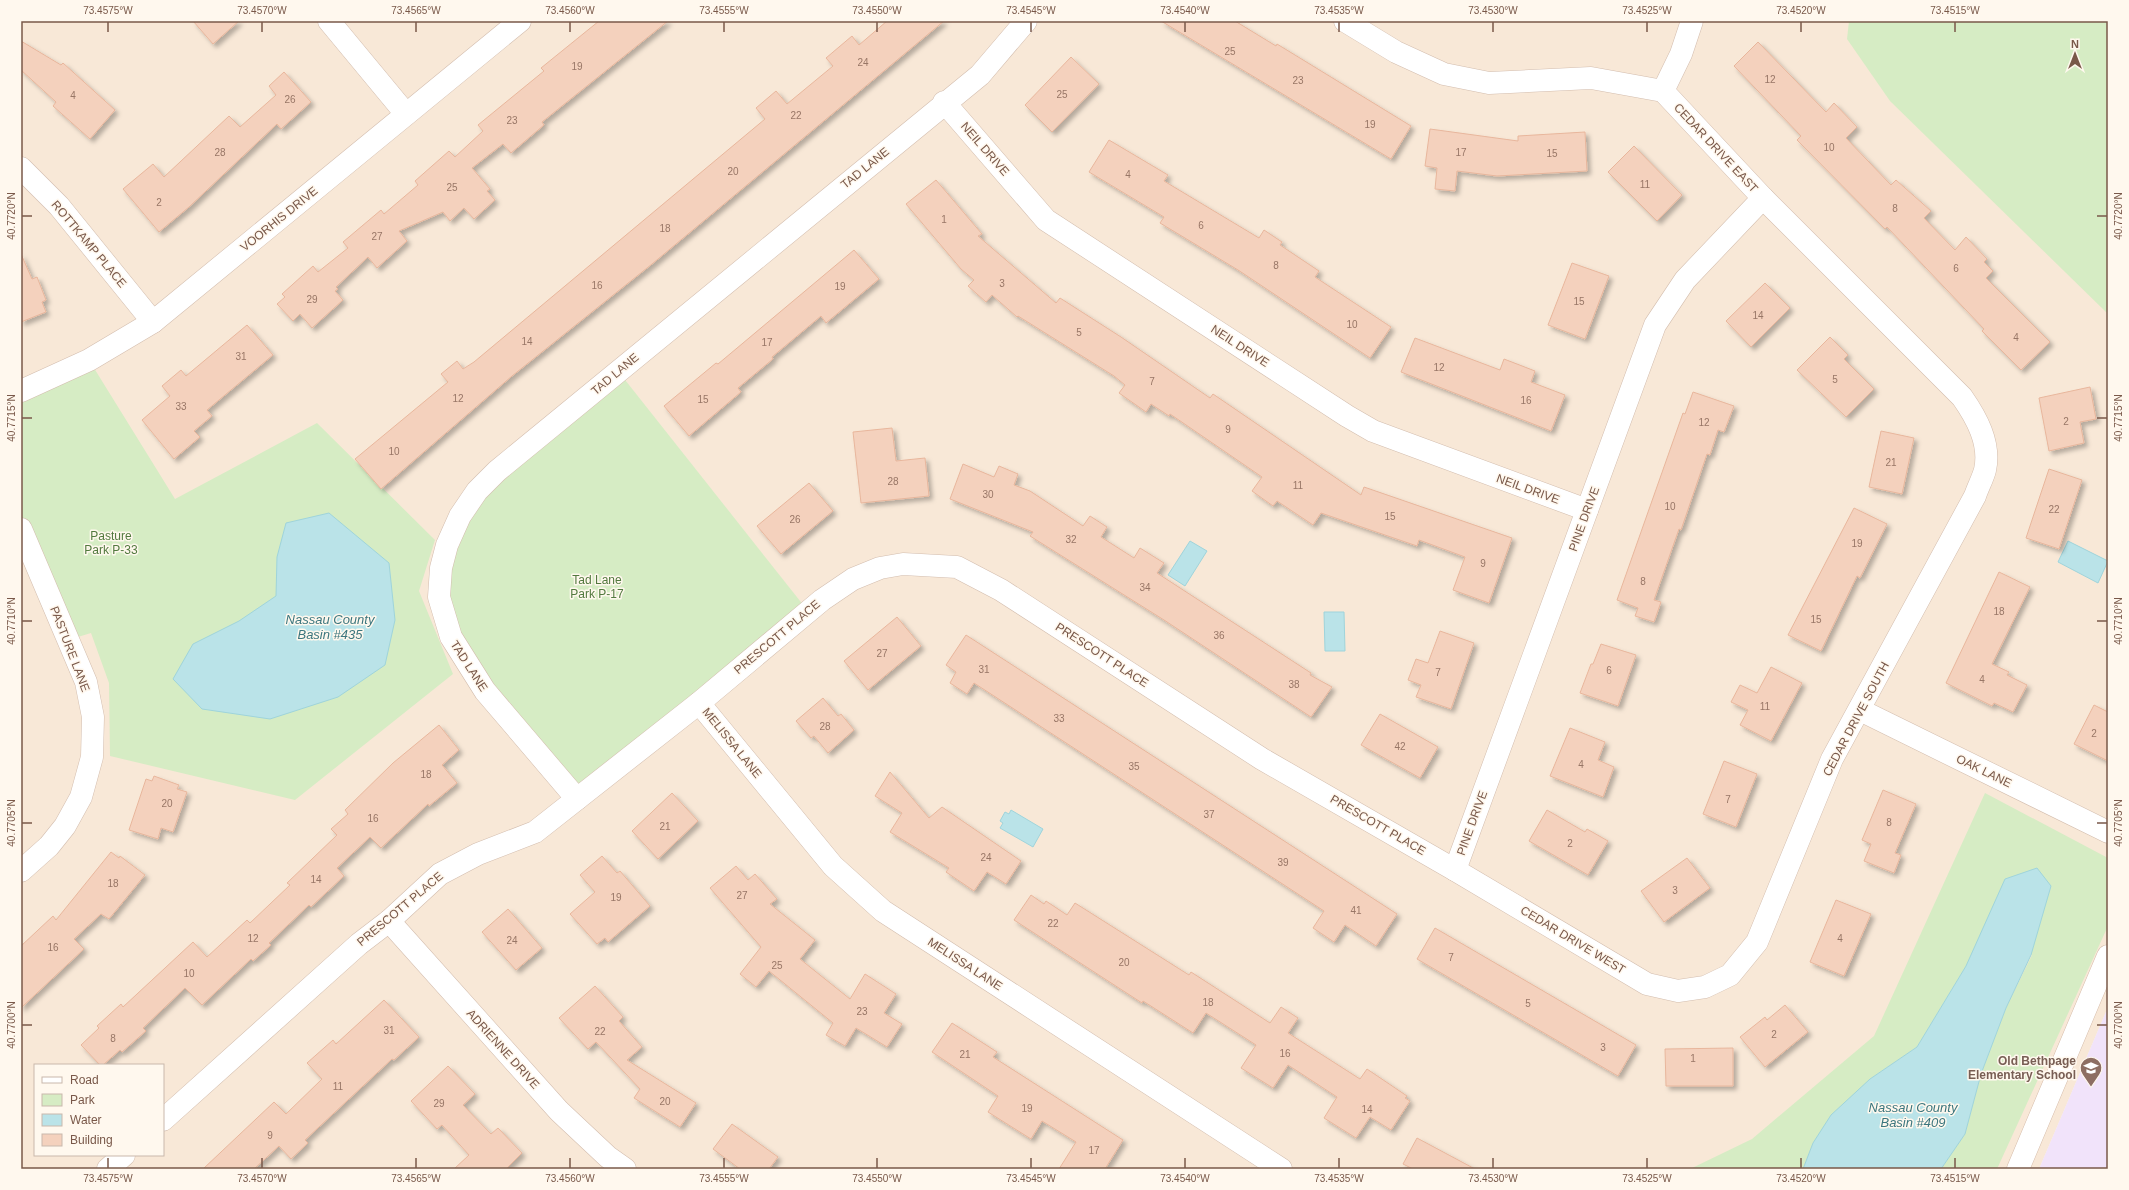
<svg xmlns="http://www.w3.org/2000/svg" width="2129" height="1190" viewBox="0 0 2129 1190" font-family="Helvetica,sans-serif">
<style>
.residential{fill:#f8e8d7;fill-rule:evenodd}
.education{fill:#f1e3fa}
.green{fill:#d6ecc4}
.water{fill:#bae3e8;stroke:#9fd4db}
.building{fill:#f4d1bd;stroke:#e8b69c;filter:url(#shadow)}
.lines{fill:none;stroke-linecap:round;stroke-linejoin:round}
.minor-casing{stroke:#d3bdae;stroke-width:23}
.secondary-casing{stroke:#d6bdab;stroke-width:23}
.minor{stroke:#fff;stroke-width:22}
.secondary{stroke:#fff;stroke-width:22}
.ticks{fill:none;stroke:#795849;stroke-width:1.5}
.labels{text-anchor:middle;dominant-baseline:central;stroke-width:3;stroke-linejoin:round;paint-order:stroke}
.number-label{font-size:10px;fill:#987666}
.street-label{font-size:12px;fill:#795849;stroke:#fff8ee}
.park-label{font-size:12px;fill:#52793e;stroke:#fff8ee}
.education-label{font-size:12px;font-weight:bold;fill:#785e54;stroke:#fff8ee;text-anchor:end}
.water-label{font-size:13px;font-style:italic;fill:#3c767e;stroke:#fff8ee}
.neatline{fill:none;stroke:#795849;stroke-width:1.5}
.ticks-label{font-size:10px;text-anchor:middle;fill:#795849}
</style>
<defs>
<filter id="shadow"><feDropShadow dx="3.5" dy="3.5" stdDeviation="2" flood-color="#0004"/></filter>
</defs>
<rect width="100%" height="100%" fill="#fdf4e7"/>
<path class="residential" d="M21,21H1871L2108,289V1007L2039,1169H21ZM35,1065H163V1155H35Z"/>
<polygon class="education" points="2108,1007 2108,1169 2039,1169"/>
<g class="green">
<polygon points="1849,21 2108,21 2108,314 1890,101 1847,39"/>
<polygon points="89,360 175,499 317,423 435,540 419,591 453,674 295,800 110,756 109,683 91,633 68,640 21,529 21,390"/>
<polygon points="618,371 808,611 577,799 451,637 441,568 460,516"/>
<polygon points="1985,793 2108,858 2108,926 1997,1169 1941,1169 1965,1134 1981,1074 2006,1008 2032,955 1966,966 1917,1047 1870,1079 1813,1143 1803,1169 1690,1169 1752,1139 1874,1036"/>
</g>
<g class="water">
<polygon points="329,513 389,563 395,620 385,665 338,697 270,719 202,709 173,679 193,644 239,621 276,596 277,557 286,523"/>
<polygon points="1190,541 1207,551 1185,586 1168,575"/>
<polygon points="2068,541 2108,561 2098,583 2058,562"/>
<polygon points="1324,612 1344,612 1345,651 1325,651"/>
<polygon points="1011,810 1043,829 1033,847 1000,828 1003,823 1000,821 1005,812 1009,814"/>
<polygon points="2037,868 2051,886 2031,955 2006,1008 1981,1074 1965,1134 1941,1169 1803,1169 1813,1143 1831,1115 1870,1079 1917,1047 1966,966 2005,879"/>
</g>
<g class="building">
<polygon points="193,21 239,21 213,44"/>
<polygon points="599,21 668,21 542,122 544,125 511,153 503,144 472,168 490,189 487,191 495,200 474,219 464,208 450,221 443,212 399,231 407,241 377,268 368,257 336,287 338,289 335,291 343,300 312,328 300,314 293,321 277,304 285,297 282,294 313,266 318,272 348,248 343,242 381,210 384,214 418,185 415,181 449,151 455,157 483,131 478,125 544,71 541,68"/>
<polygon points="887,21 944,21 652,264 512,376 381,489 355,459 448,382 441,374 457,361 463,369 474,362 765,119 756,108 776,91 787,104 833,66 826,58 852,36 859,45"/>
<polygon points="1161,21 1235,21 1276,46 1277,44 1411,126 1391,159"/>
<polygon points="21,41 61,65 63,63 115,110 90,139 53,106 56,102 21,70"/>
<polygon points="1758,42 1826,112 1834,103 1857,127 1846,138 1891,185 1896,180 1931,211 1924,218 1955,250 1966,237 1987,259 1984,262 1993,271 1986,278 2050,342 2021,370 1982,331 1984,329 1887,227 1885,229 1797,140 1801,136 1734,66"/>
<polygon points="1071,57 1099,84 1052,132 1025,105"/>
<polygon points="284,72 311,102 281,129 277,124 189,207 159,232 123,189 153,164 164,177 229,116 240,127 276,95 269,86"/>
<polygon points="1430,129 1518,141 1518,136 1585,132 1587,171 1497,176 1457,171 1455,191 1435,189 1437,168 1425,166"/>
<polygon points="1109,140 1168,175 1164,181 1259,238 1264,230 1282,242 1280,245 1319,271 1315,277 1391,327 1370,358 1238,270 1160,223 1164,217 1089,172"/>
<polygon points="1634,146 1682,195 1657,221 1608,172"/>
<polygon points="936,180 982,234 978,236 1056,303 1060,298 1121,337 1210,398 1213,394 1361,495 1364,487 1512,538 1489,603 1453,590 1465,557 1419,540 1417,546 1321,513 1313,525 1277,501 1273,506 1252,491 1262,477 1170,414 1169,416 1151,404 1146,412 1119,393 1125,385 1114,376 1018,316 1017,317 992,295 986,302 968,286 974,280 961,269 906,204"/>
<polygon points="854,250 879,279 826,323 821,316 772,357 773,359 738,388 741,392 689,436 664,406 716,363 718,364"/>
<polygon points="21,254 32,279 37,277 46,300 42,302 46,312 21,322"/>
<polygon points="1572,263 1609,276 1585,339 1548,325"/>
<polygon points="1765,283 1790,308 1751,347 1726,321"/>
<polygon points="247,325 273,355 207,410 212,416 194,431 200,437 174,459 142,420 170,396 162,386 181,370 186,376"/>
<polygon points="1830,337 1848,355 1844,359 1874,389 1846,417 1797,370"/>
<polygon points="1415,338 1500,370 1504,359 1535,371 1531,382 1565,395 1551,431 1401,372"/>
<polygon points="2090,387 2096,419 2080,422 2084,443 2049,451 2039,398"/>
<polygon points="1693,392 1734,406 1724,432 1718,430 1710,455 1707,454 1681,530 1679,529 1654,600 1661,602 1654,622 1635,616 1638,608 1617,600 1683,413 1685,414"/>
<polygon points="892,428 896,461 925,458 929,496 861,503 853,432"/>
<polygon points="1881,431 1914,438 1902,494 1869,487"/>
<polygon points="963,464 994,477 999,466 1018,474 1014,485 1030,491 1083,526 1090,516 1107,527 1101,537 1134,558 1140,548 1164,563 1157,573 1311,673 1310,675 1332,687 1311,717 1164,620 1030,536 1033,532 950,499"/>
<polygon points="2049,469 2082,480 2059,549 2026,538"/>
<polygon points="809,483 833,511 781,554 757,526"/>
<polygon points="1854,508 1887,524 1860,578 1857,576 1821,651 1788,635"/>
<polygon points="1999,572 2030,587 1992,664 2009,672 2007,675 2027,685 2013,712 1994,703 1992,706 1946,683"/>
<polygon points="897,617 921,646 868,690 844,661"/>
<polygon points="1440,631 1474,643 1451,709 1416,697 1421,685 1408,680 1416,659 1428,663"/>
<polygon points="966,635 1397,914 1376,946 1345,925 1334,942 1313,928 1324,911 974,683 967,694 950,683 956,672 946,665"/>
<polygon points="1601,644 1636,655 1618,706 1580,693 1591,664 1593,664"/>
<polygon points="1771,667 1802,683 1771,741 1740,725 1748,710 1731,702 1740,685 1757,693"/>
<polygon points="823,698 838,716 841,714 854,730 828,753 814,736 811,738 796,721"/>
<polygon points="2094,705 2108,712 2108,761 2074,744"/>
<polygon points="1380,714 1438,747 1420,778 1361,745"/>
<polygon points="439,725 459,750 442,765 457,783 429,806 428,804 381,848 370,837 337,868 344,876 311,907 309,905 269,943 271,945 253,961 251,959 202,1005 185,988 143,1028 146,1031 122,1052 120,1050 103,1065 100,1065 81,1045 99,1028 97,1026 121,1004 123,1007 193,942 207,957 247,920 250,923 290,885 287,883 337,835 331,829 348,814 345,810 393,763"/>
<polygon points="1570,728 1605,742 1598,760 1614,767 1603,797 1550,776"/>
<polygon points="1724,761 1757,774 1736,827 1703,814"/>
<polygon points="890,772 929,818 942,807 1021,861 1006,884 987,872 974,891 946,872 949,868 890,832 902,813 875,796"/>
<polygon points="154,776 179,785 177,789 187,792 173,832 161,828 158,839 129,830 146,779 152,781"/>
<polygon points="1883,790 1916,804 1895,853 1901,855 1894,873 1864,861 1871,844 1862,840"/>
<polygon points="672,793 698,821 658,859 632,831"/>
<polygon points="1547,810 1585,832 1587,829 1608,841 1588,875 1529,841"/>
<polygon points="111,852 119,858 120,856 145,875 109,919 101,914 74,939 84,949 21,1008 21,946 53,916 56,920"/>
<polygon points="602,856 617,873 620,871 650,906 608,942 605,938 597,944 570,914 595,892 580,875"/>
<polygon points="1687,858 1710,888 1664,922 1641,891"/>
<polygon points="736,866 748,880 755,874 777,899 770,904 815,940 800,959 850,999 865,974 896,994 884,1013 902,1024 887,1047 856,1028 845,1046 826,1035 833,1023 769,971 756,987 740,974 761,947 710,888"/>
<polygon points="1031,895 1044,904 1046,901 1067,915 1075,903 1189,975 1191,972 1270,1023 1281,1007 1298,1018 1288,1033 1360,1079 1367,1069 1407,1096 1405,1098 1410,1101 1391,1130 1370,1117 1356,1138 1324,1118 1337,1097 1288,1065 1273,1088 1241,1068 1256,1045 1206,1013 1193,1033 1143,1001 1142,1003 1014,920"/>
<polygon points="1836,900 1871,914 1844,976 1810,962"/>
<polygon points="508,909 542,948 516,970 482,932"/>
<polygon points="1435,928 1636,1045 1618,1076 1417,959"/>
<polygon points="595,986 623,1017 619,1021 642,1047 627,1060 696,1103 680,1127 634,1098 640,1089 596,1042 588,1049 559,1018"/>
<polygon points="384,1000 419,1037 394,1060 392,1059 305,1140 308,1143 291,1159 279,1146 254,1169 203,1169 274,1102 286,1114 322,1079 307,1063 333,1040 336,1044"/>
<polygon points="1785,1005 1808,1032 1765,1067 1740,1037 1765,1017 1767,1020"/>
<polygon points="952,1023 997,1052 993,1057 1123,1140 1105,1169 1059,1169 1076,1142 1042,1121 1031,1139 988,1112 998,1096 932,1052"/>
<polygon points="1733,1048 1733,1086 1666,1086 1665,1049"/>
<polygon points="448,1066 475,1094 463,1105 491,1134 498,1128 522,1153 506,1169 454,1169 469,1155 442,1125 437,1129 411,1101"/>
<polygon points="732,1124 778,1157 769,1169 740,1169 713,1149"/>
<polygon points="1417,1138 1475,1169 1413,1169 1403,1164"/>
</g>
<g class="lines">
<g class="minor-casing">
<g id="minor">
<polyline points="329,21 406,114"/>
<polyline points="1663,91 1681,54 1692,21"/>
<polyline points="944,102 1046,220 1347,416 1373,431 1587,510"/>
<polyline points="21,168 59,206 153,322"/>
<polyline points="21,391 89,360 153,322 520,21"/>
<polyline points="21,529 86,682 93,717 92,757 81,797 65,826 49,846 21,871"/>
<polyline points="699,703 833,866 883,911 1281,1169"/>
<polyline points="1860,710 2108,832"/>
<polyline points="577,799 485,691 451,637 439,597 441,568 447,545 460,516 477,491 497,471 980,75 1026,21"/>
<polyline points="1455,870 1655,325 1685,280 1763,198"/>
<polyline points="389,921 559,1111 608,1157 625,1169"/>
<path d="M163,1120L359,944L389,921L440,874L478,854L535,832L699,703L822,600L853,579L880,568L903,564L957,567L1001,590L1262,759L1455,870L1647,984L1678,991L1705,987L1730,975L1757,942L1832,759L1975,496C1978,487 1983,478 1985,470C1991,443 1976,417 1962,397L1763,198L1663,91L1591,78L1489,83L1444,74L1396,52L1345,21"/>
<polyline points="108,1169 124,1155"/>
</g>
</g>
<g class="secondary-casing">
<polyline id="secondary" points="2018,1169 2108,956"/>
</g>
<use href="#minor" class="minor"/>
<use href="#secondary" class="secondary"/>
</g>
<path class="ticks" d="M108,22V32M262,22V32M416,22V32M570,22V32M724,22V32M877,22V32M1031,22V32M1185,22V32M1339,22V32M1493,22V32M1647,22V32M1801,22V32M1955,22V32M22,216H32M2097,216H2107M22,418H32M2097,418H2107M22,621H32M2097,621H2107M22,823H32M2097,823H2107M22,1025H32M2097,1025H2107M108,1158V1168M262,1158V1168M416,1158V1168M570,1158V1168M724,1158V1168M877,1158V1168M1031,1158V1168M1185,1158V1168M1339,1158V1168M1493,1158V1168M1647,1158V1168M1801,1158V1168M1955,1158V1168"/>
<defs>
<g id="school-pin" transform="scale(1.15)"><path d="M0 17L-7.5 6A9.5 9.5 0 1 1 7.5 6Z" fill="#8d6e63" stroke="#fff8ee"/><path d="M0-5L7-2L0 1L-7-2ZM-4 1L0 2.5L4 1V4Q0 6-4 4Z" fill="#fff"/></g>
</defs>
<g fill-rule="evenodd">
<use href="#school-pin" x="2091" y="1068"/>
</g>
<g class="labels">
<g class="number-label">
<text x="1230" y="51">25</text>
<text x="863" y="62">24</text>
<text x="577" y="66">19</text>
<text x="1770" y="79">12</text>
<text x="1298" y="80">23</text>
<text x="1062" y="94">25</text>
<text x="73" y="95">4</text>
<text x="290" y="99">26</text>
<text x="796" y="115">22</text>
<text x="512" y="120">23</text>
<text x="1370" y="124">19</text>
<text x="1829" y="147">10</text>
<text x="220" y="152">28</text>
<text x="1461" y="152">17</text>
<text x="1552" y="153">15</text>
<text x="733" y="171">20</text>
<text x="1128" y="174">4</text>
<text x="1645" y="184">11</text>
<text x="452" y="187">25</text>
<text x="159" y="202">2</text>
<text x="1895" y="208">8</text>
<text x="944" y="219">1</text>
<text x="1201" y="225">6</text>
<text x="665" y="228">18</text>
<text x="377" y="236">27</text>
<text x="1276" y="265">8</text>
<text x="1956" y="268">6</text>
<text x="1002" y="283">3</text>
<text x="597" y="285">16</text>
<text x="840" y="286">19</text>
<text x="312" y="299">29</text>
<text x="1579" y="301">15</text>
<text x="1758" y="315">14</text>
<text x="1352" y="324">10</text>
<text x="1079" y="332">5</text>
<text x="2016" y="337">4</text>
<text x="527" y="341">14</text>
<text x="767" y="342">17</text>
<text x="241" y="356">31</text>
<text x="1439" y="367">12</text>
<text x="1835" y="379">5</text>
<text x="1152" y="381">7</text>
<text x="458" y="398">12</text>
<text x="703" y="399">15</text>
<text x="1526" y="400">16</text>
<text x="181" y="406">33</text>
<text x="2066" y="421">2</text>
<text x="1704" y="422">12</text>
<text x="1228" y="429">9</text>
<text x="394" y="451">10</text>
<text x="1891" y="462">21</text>
<text x="893" y="481">28</text>
<text x="1298" y="485">11</text>
<text x="988" y="494">30</text>
<text x="1670" y="506">10</text>
<text x="2054" y="509">22</text>
<text x="1390" y="516">15</text>
<text x="795" y="519">26</text>
<text x="1071" y="539">32</text>
<text x="1857" y="543">19</text>
<text x="1483" y="563">9</text>
<text x="1643" y="581">8</text>
<text x="1145" y="587">34</text>
<text x="1999" y="611">18</text>
<text x="1816" y="619">15</text>
<text x="1219" y="635">36</text>
<text x="882" y="653">27</text>
<text x="984" y="669">31</text>
<text x="1609" y="670">6</text>
<text x="1438" y="672">7</text>
<text x="1982" y="679">4</text>
<text x="1294" y="684">38</text>
<text x="1765" y="706">11</text>
<text x="1059" y="718">33</text>
<text x="825" y="726">28</text>
<text x="2094" y="733">2</text>
<text x="1400" y="746">42</text>
<text x="1581" y="764">4</text>
<text x="1134" y="766">35</text>
<text x="426" y="774">18</text>
<text x="1728" y="799">7</text>
<text x="167" y="803">20</text>
<text x="1209" y="814">37</text>
<text x="373" y="818">16</text>
<text x="1889" y="822">8</text>
<text x="665" y="826">21</text>
<text x="1570" y="843">2</text>
<text x="986" y="857">24</text>
<text x="1283" y="862">39</text>
<text x="316" y="879">14</text>
<text x="113" y="883">18</text>
<text x="1675" y="890">3</text>
<text x="742" y="895">27</text>
<text x="616" y="897">19</text>
<text x="1356" y="910">41</text>
<text x="1053" y="923">22</text>
<text x="253" y="938">12</text>
<text x="1840" y="938">4</text>
<text x="512" y="940">24</text>
<text x="53" y="947">16</text>
<text x="1451" y="957">7</text>
<text x="1124" y="962">20</text>
<text x="777" y="965">25</text>
<text x="189" y="973">10</text>
<text x="1208" y="1002">18</text>
<text x="1528" y="1003">5</text>
<text x="862" y="1011">23</text>
<text x="389" y="1030">31</text>
<text x="600" y="1031">22</text>
<text x="1774" y="1034">2</text>
<text x="113" y="1038">8</text>
<text x="1603" y="1047">3</text>
<text x="1285" y="1053">16</text>
<text x="965" y="1054">21</text>
<text x="1693" y="1058">1</text>
<text x="338" y="1086">11</text>
<text x="665" y="1101">20</text>
<text x="439" y="1103">29</text>
<text x="1027" y="1108">19</text>
<text x="1367" y="1109">14</text>
<text x="270" y="1135">9</text>
<text x="1094" y="1150">17</text>
</g>
<g class="street-label">
<text transform="translate(1716 148) rotate(47)">CEDAR DRIVE EAST</text>
<text transform="translate(985 149) rotate(49)">NEIL DRIVE</text>
<text transform="translate(865 168) rotate(-39)">TAD LANE</text>
<text transform="translate(279 219) rotate(-39)">VOORHIS DRIVE</text>
<text transform="translate(89 244) rotate(50)">ROTTKAMP PLACE</text>
<text transform="translate(1240 346) rotate(33)">NEIL DRIVE</text>
<text transform="translate(615 374) rotate(-40)">TAD LANE</text>
<text transform="translate(1528 489) rotate(20)">NEIL DRIVE</text>
<text transform="translate(1584 519) rotate(-70)">PINE DRIVE</text>
<text transform="translate(777 637) rotate(-40)">PRESCOTT PLACE</text>
<text transform="translate(70 649) rotate(69)">PASTURE LANE</text>
<text transform="translate(1102 655) rotate(33)">PRESCOTT PLACE</text>
<text transform="translate(469 666) rotate(57)">TAD LANE</text>
<text transform="translate(1856 719) rotate(-62)">CEDAR DRIVE SOUTH</text>
<text transform="translate(732 743) rotate(51)">MELISSA LANE</text>
<text transform="translate(1984 771) rotate(26)">OAK LANE</text>
<text transform="translate(1472 823) rotate(-70)">PINE DRIVE</text>
<text transform="translate(1378 825) rotate(30)">PRESCOTT PLACE</text>
<text transform="translate(400 909) rotate(-40)">PRESCOTT PLACE</text>
<text transform="translate(1573 940) rotate(31)">CEDAR DRIVE WEST</text>
<text transform="translate(965 964) rotate(33)">MELISSA LANE</text>
<text transform="translate(503 1049) rotate(48)">ADRIENNE DRIVE</text>
</g>
<g class="park-label">
<text x="111" y="536">Pasture<tspan x="111" dy="14">Park P-33</tspan></text>
<text x="597" y="580">Tad Lane<tspan x="597" dy="14">Park P-17</tspan></text>
</g>
<g class="education-label">
<text x="2076" y="1061">Old Bethpage<tspan x="2076" dy="14">Elementary School</tspan></text>
</g>
<g class="water-label">
<text x="330" y="619">Nassau County<tspan x="330" dy="15">Basin #435</tspan></text>
<text x="1913" y="1107">Nassau County<tspan x="1913" dy="15">Basin #409</tspan></text>
</g>
</g>
<rect width="2129" height="1190" fill="none" stroke="#fff8ee" stroke-width="44"/>
<rect x="34" y="1064" width="130" height="92" fill="#fff8ee" stroke="#c9b8ac"/>
<rect x="42" y="1077" width="20" height="6" fill="#ffffff" stroke="#c9b8ac"/>
<text x="70" y="1084" font-size="12" fill="#795849">Road</text>
<rect x="42" y="1094" width="20" height="12" fill="#d6ecc4" stroke="#c9b8ac"/>
<text x="70" y="1104" font-size="12" fill="#795849">Park</text>
<rect x="42" y="1114" width="20" height="12" fill="#bae3e8" stroke="#c9b8ac"/>
<text x="70" y="1124" font-size="12" fill="#795849">Water</text>
<rect x="42" y="1134" width="20" height="12" fill="#f4d1bd" stroke="#c9b8ac"/>
<text x="70" y="1144" font-size="12" fill="#795849">Building</text>
<g transform="translate(2075 54)" stroke="#fff8ee" stroke-width="3" paint-order="stroke">
<path d="M0-3L7 15L0 10L-7 15Z" fill="#795849"/>
<text y="-6" font-size="11" font-weight="bold" text-anchor="middle" fill="#795849">N</text>
</g>
<rect x="22" y="22" width="2085" height="1146" class="neatline"/>
<g class="ticks-label">
<text x="108" y="14">73.4575°W</text>
<text x="262" y="14">73.4570°W</text>
<text x="416" y="14">73.4565°W</text>
<text x="570" y="14">73.4560°W</text>
<text x="724" y="14">73.4555°W</text>
<text x="877" y="14">73.4550°W</text>
<text x="1031" y="14">73.4545°W</text>
<text x="1185" y="14">73.4540°W</text>
<text x="1339" y="14">73.4535°W</text>
<text x="1493" y="14">73.4530°W</text>
<text x="1647" y="14">73.4525°W</text>
<text x="1801" y="14">73.4520°W</text>
<text x="1955" y="14">73.4515°W</text>
<text transform="translate(11 216) rotate(-90)" y="4">40.7720°N</text>
<text transform="translate(2118 216) rotate(-90)" y="4">40.7720°N</text>
<text transform="translate(11 418) rotate(-90)" y="4">40.7715°N</text>
<text transform="translate(2118 418) rotate(-90)" y="4">40.7715°N</text>
<text transform="translate(11 621) rotate(-90)" y="4">40.7710°N</text>
<text transform="translate(2118 621) rotate(-90)" y="4">40.7710°N</text>
<text transform="translate(11 823) rotate(-90)" y="4">40.7705°N</text>
<text transform="translate(2118 823) rotate(-90)" y="4">40.7705°N</text>
<text transform="translate(11 1025) rotate(-90)" y="4">40.7700°N</text>
<text transform="translate(2118 1025) rotate(-90)" y="4">40.7700°N</text>
<text x="108" y="1182">73.4575°W</text>
<text x="262" y="1182">73.4570°W</text>
<text x="416" y="1182">73.4565°W</text>
<text x="570" y="1182">73.4560°W</text>
<text x="724" y="1182">73.4555°W</text>
<text x="877" y="1182">73.4550°W</text>
<text x="1031" y="1182">73.4545°W</text>
<text x="1185" y="1182">73.4540°W</text>
<text x="1339" y="1182">73.4535°W</text>
<text x="1493" y="1182">73.4530°W</text>
<text x="1647" y="1182">73.4525°W</text>
<text x="1801" y="1182">73.4520°W</text>
<text x="1955" y="1182">73.4515°W</text>
</g>
</svg>
